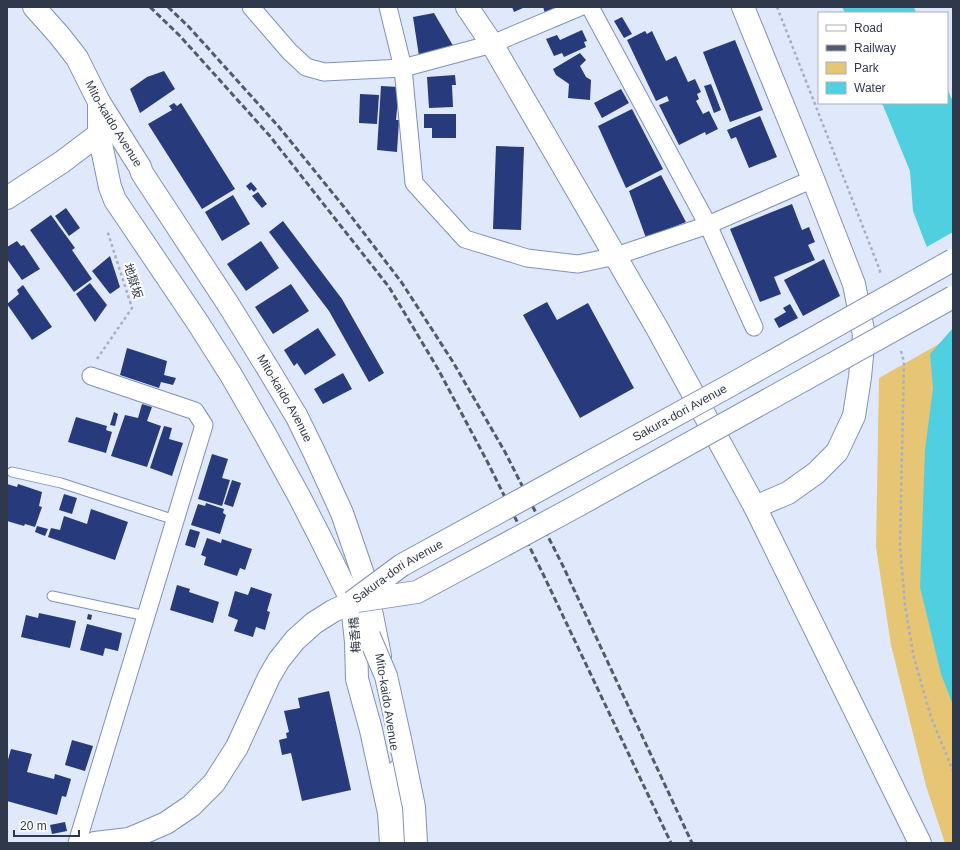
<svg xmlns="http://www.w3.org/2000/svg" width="960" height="850" viewBox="0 0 960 850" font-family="Helvetica,'Noto Sans JP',sans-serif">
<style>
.green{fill:#e6c574}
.water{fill:#50cfe1}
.pier{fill:#e0e8fc}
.building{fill:#273a7b}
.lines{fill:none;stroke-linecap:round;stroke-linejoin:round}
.lane-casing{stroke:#7f91bd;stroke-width:11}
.street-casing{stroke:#7f91bd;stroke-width:19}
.secondary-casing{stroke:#7f91bd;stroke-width:24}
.primary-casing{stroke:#7f91bd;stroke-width:24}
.path{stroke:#a7afc3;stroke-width:2.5;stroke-dasharray:3 3;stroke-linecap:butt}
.lane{stroke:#fff;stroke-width:9}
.street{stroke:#fff;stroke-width:17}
.secondary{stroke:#fff;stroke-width:22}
.primary{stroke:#fff;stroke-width:22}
.rail{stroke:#525a6d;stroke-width:3;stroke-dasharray:6 3;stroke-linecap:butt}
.secondary-bridge-casing{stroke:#7f91bd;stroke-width:24;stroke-linecap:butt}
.secondary-bridge{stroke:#fff;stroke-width:22}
.labels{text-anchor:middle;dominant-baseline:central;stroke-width:4;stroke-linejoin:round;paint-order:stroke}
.street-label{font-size:12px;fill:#30384b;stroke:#fff}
</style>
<rect width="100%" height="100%" fill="#e0e8fc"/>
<polygon class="green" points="953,336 953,843 945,843 926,786 891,645 876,547 879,378"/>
<g class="water">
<polygon points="842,7 914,7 916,13 845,13"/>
<polygon points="947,88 953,102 953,301 926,245 913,211 910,171 882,103 947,103"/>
<polygon points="953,328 953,705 941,674 920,587 925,450 933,388 930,354"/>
</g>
<polygon class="pier" points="953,232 953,303 951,302 925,248"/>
<g class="building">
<polygon points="512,7 525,7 514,12"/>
<polygon points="543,7 560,7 545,13"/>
<polygon points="434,13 455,49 419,56 413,17"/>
<polygon points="622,17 632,34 624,38 614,21"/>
<polygon points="582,30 587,41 584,42 586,47 564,57 562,53 554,56 546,39 557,35 560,40"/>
<polygon points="645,31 647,34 652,31 666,61 676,56 688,82 695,79 701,92 697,94 699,99 696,101 703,114 709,111 718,129 706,135 705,132 679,145 659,105 669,101 667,96 656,101 627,40"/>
<polygon points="735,40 763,110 730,122 703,52"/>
<polygon points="580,53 586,60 580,66 586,77 591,80 590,100 568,98 569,84 556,75 553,69"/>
<polygon points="164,71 175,89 140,113 130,89 147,77"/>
<polygon points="455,75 456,85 452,85 453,107 429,108 427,77"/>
<polygon points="711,84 721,110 714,113 704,86"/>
<polygon points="381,86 399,87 396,120 399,120 397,152 377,150"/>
<polygon points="621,89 629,103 602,118 594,103"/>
<polygon points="360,94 379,95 377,124 359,123"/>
<polygon points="174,103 177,106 181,103 235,189 202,209 148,124 172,110 169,106"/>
<polygon points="632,109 663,169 626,188 598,126"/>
<polygon points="424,114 456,114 456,138 432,138 432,128 424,128"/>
<polygon points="760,116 777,157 749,168 736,137 731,139 727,130"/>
<polygon points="496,146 524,147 521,230 493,229"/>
<polygon points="661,175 686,222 646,238 629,191"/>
<polygon points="251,182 257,189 254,192 251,189 250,191 246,186"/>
<polygon points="258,192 267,204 262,208 252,196"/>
<polygon points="233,195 250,224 222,241 205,212"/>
<polygon points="792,204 802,230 809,227 815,242 808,245 815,260 774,277 781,294 760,302 730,229"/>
<polygon points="66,208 80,228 69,236 55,216"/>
<polygon points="51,215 75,248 72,250 92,279 74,292 30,230"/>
<polygon points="283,221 342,299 384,373 369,382 329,311 269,232"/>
<polygon points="17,241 21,246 24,245 40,269 22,280 7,259 7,247"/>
<polygon points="261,241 279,268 246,291 227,264"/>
<polygon points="110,256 120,287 110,294 92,271"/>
<polygon points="824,259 840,296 803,316 784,280"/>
<polygon points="90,283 107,305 95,322 76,294"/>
<polygon points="291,284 309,311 273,334 255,307"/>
<polygon points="23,285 52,327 32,340 7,304 19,294 17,290"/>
<polygon points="547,302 557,320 588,303 634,388 580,418 523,315"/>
<polygon points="790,304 798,318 779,328 774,319 786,312 783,308"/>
<polygon points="318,328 336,355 305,375 297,363 294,366 284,350"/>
<polygon points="127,348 167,361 164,375 176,378 173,385 161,382 159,388 120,375"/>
<polygon points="343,373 352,389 323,404 314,389"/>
<polygon points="142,404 152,407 147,421 161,426 147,467 111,456 125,415 138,418"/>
<polygon points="114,412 118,414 115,426 110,425"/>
<polygon points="76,417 107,426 106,430 112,432 106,453 68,442"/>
<polygon points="164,426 172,428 169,439 183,443 172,476 150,468"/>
<polygon points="212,454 228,459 222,478 230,480 222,506 198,499"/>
<polygon points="232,480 241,483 233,507 224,504"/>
<polygon points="7,484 17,487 18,484 42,492 39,506 42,507 35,527 25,524 24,526 7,521"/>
<polygon points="64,494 77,498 72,514 59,510"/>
<polygon points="206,503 224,509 223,513 226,515 220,534 191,525 198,504 205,506"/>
<polygon points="91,509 128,522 115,560 48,537 51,528 60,530 64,516 87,524"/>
<polygon points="37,526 48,529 45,536 35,532"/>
<polygon points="190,529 200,532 195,548 185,545"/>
<polygon points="207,538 221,543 222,539 252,549 245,570 240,568 237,576 204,565 206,557 201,555"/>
<polygon points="177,585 190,589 189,592 219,602 213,623 170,610"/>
<polygon points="251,587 272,594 267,611 270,612 265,630 256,627 253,637 234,631 238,620 228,616 235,591 248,595"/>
<polygon points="39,613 76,621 70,648 21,637 26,615 38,618"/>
<polygon points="88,614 92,615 91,620 87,619"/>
<polygon points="87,624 122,633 118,651 105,648 103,656 80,650"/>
<polygon points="329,691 351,790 302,801 291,753 282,755 279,740 287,738 286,733 289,732 284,711 300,708 298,698"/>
<polygon points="72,740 93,746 85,771 65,765"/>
<polygon points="11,749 32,754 27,772 54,779 55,774 71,779 66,797 62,796 57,815 7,801 7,763"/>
<polygon points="65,822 67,831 52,834 50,825"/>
</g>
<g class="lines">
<g class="lane-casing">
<g id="lane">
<polyline points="12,472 61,483 175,520"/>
<polyline points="52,596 146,616"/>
</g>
</g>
<g class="street-casing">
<g id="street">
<polyline points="251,7 289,51 306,67 324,72 403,68 492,44 580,7"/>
<polyline points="388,7 403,68 414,183 465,239 527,258 578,264 616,256 708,225 813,179"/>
<polyline points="590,7 708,225 754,327"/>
<polyline points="77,843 204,425 195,411 91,376"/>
</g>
</g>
<g class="secondary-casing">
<g id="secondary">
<polyline points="467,7 492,44 657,328 755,507 920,843"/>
<polyline points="743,7 813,179 854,284 864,335 860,377 854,416 837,452 816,473 788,493 755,507"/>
<polyline points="99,102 99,134 110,187 115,200 198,323 231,375 265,434 300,498 320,537 369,636"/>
<polyline points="7,198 62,162 99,134"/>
<polyline points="353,614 356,642 357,679 371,730 389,813 391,843"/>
<polyline points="95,843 129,839 166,823 191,806 214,783 237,747 269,677 279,660 295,640 314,623 333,611 352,602"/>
</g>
</g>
<g class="primary-casing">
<g id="primary">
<path id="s1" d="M34,7L59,35L77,58L99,102L140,167L142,173L228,304L267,367L297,417L315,454L342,513L365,580L380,656"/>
<polyline points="398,771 403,814 405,843"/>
</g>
</g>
<g class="path">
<polyline points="777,7 879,268 881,275"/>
<polyline points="901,351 904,362 900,545 905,605 914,658 931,717 953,771"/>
<polyline points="97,359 132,308 107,230"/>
</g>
<use href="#lane" class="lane"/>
<use href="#street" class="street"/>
<use href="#secondary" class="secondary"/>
<use href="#primary" class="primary"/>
<g class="rail">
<polyline points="150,7 180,36 269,135 389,287 438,369 488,463 544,576 671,843"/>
<polyline points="168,7 189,27 279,127 344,207 402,283 453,362 505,452 563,566 692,843"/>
</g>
<g class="secondary-bridge-casing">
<g id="secondary-bridge">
<polyline points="357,601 417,592 575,507 953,297"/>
<path id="s2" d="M352,602L402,565L727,387L953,260"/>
<polyline points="369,636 386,676 400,739 414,807 416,843"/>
</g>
</g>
<use href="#secondary-bridge" class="secondary-bridge"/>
</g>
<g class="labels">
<g class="street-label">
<text stroke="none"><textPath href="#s1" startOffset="142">Mito-kaido Avenue</textPath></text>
<text transform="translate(133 281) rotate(72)">地獄坂</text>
<text stroke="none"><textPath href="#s1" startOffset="466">Mito-kaido Avenue</textPath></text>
<text stroke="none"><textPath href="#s2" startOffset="379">Sakura-dori Avenue</textPath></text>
<text stroke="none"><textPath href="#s2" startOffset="55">Sakura-dori Avenue</textPath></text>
<text transform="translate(355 635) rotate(-94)">梅香橋</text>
<text transform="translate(387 702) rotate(81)">Mito-kaido Avenue</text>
</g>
</g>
<rect width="960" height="850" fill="none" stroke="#30384b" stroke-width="16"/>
<rect x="818" y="12" width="130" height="92" fill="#ffffff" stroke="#acafb7"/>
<rect x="826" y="25" width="20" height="6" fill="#ffffff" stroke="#acafb7"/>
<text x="854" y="32" font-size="12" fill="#30384b">Road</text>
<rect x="826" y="45" width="20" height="6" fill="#525a6d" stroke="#acafb7"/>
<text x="854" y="52" font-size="12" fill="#30384b">Railway</text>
<rect x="826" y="62" width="20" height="12" fill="#e6c574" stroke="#acafb7"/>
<text x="854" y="72" font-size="12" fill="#30384b">Park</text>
<rect x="826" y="82" width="20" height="12" fill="#50cfe1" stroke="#acafb7"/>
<text x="854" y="92" font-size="12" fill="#30384b">Water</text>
<path d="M14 830v6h65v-6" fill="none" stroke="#30384b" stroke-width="2"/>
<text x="20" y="830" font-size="12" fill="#30384b" stroke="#ffffff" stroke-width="3" paint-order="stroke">20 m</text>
</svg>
